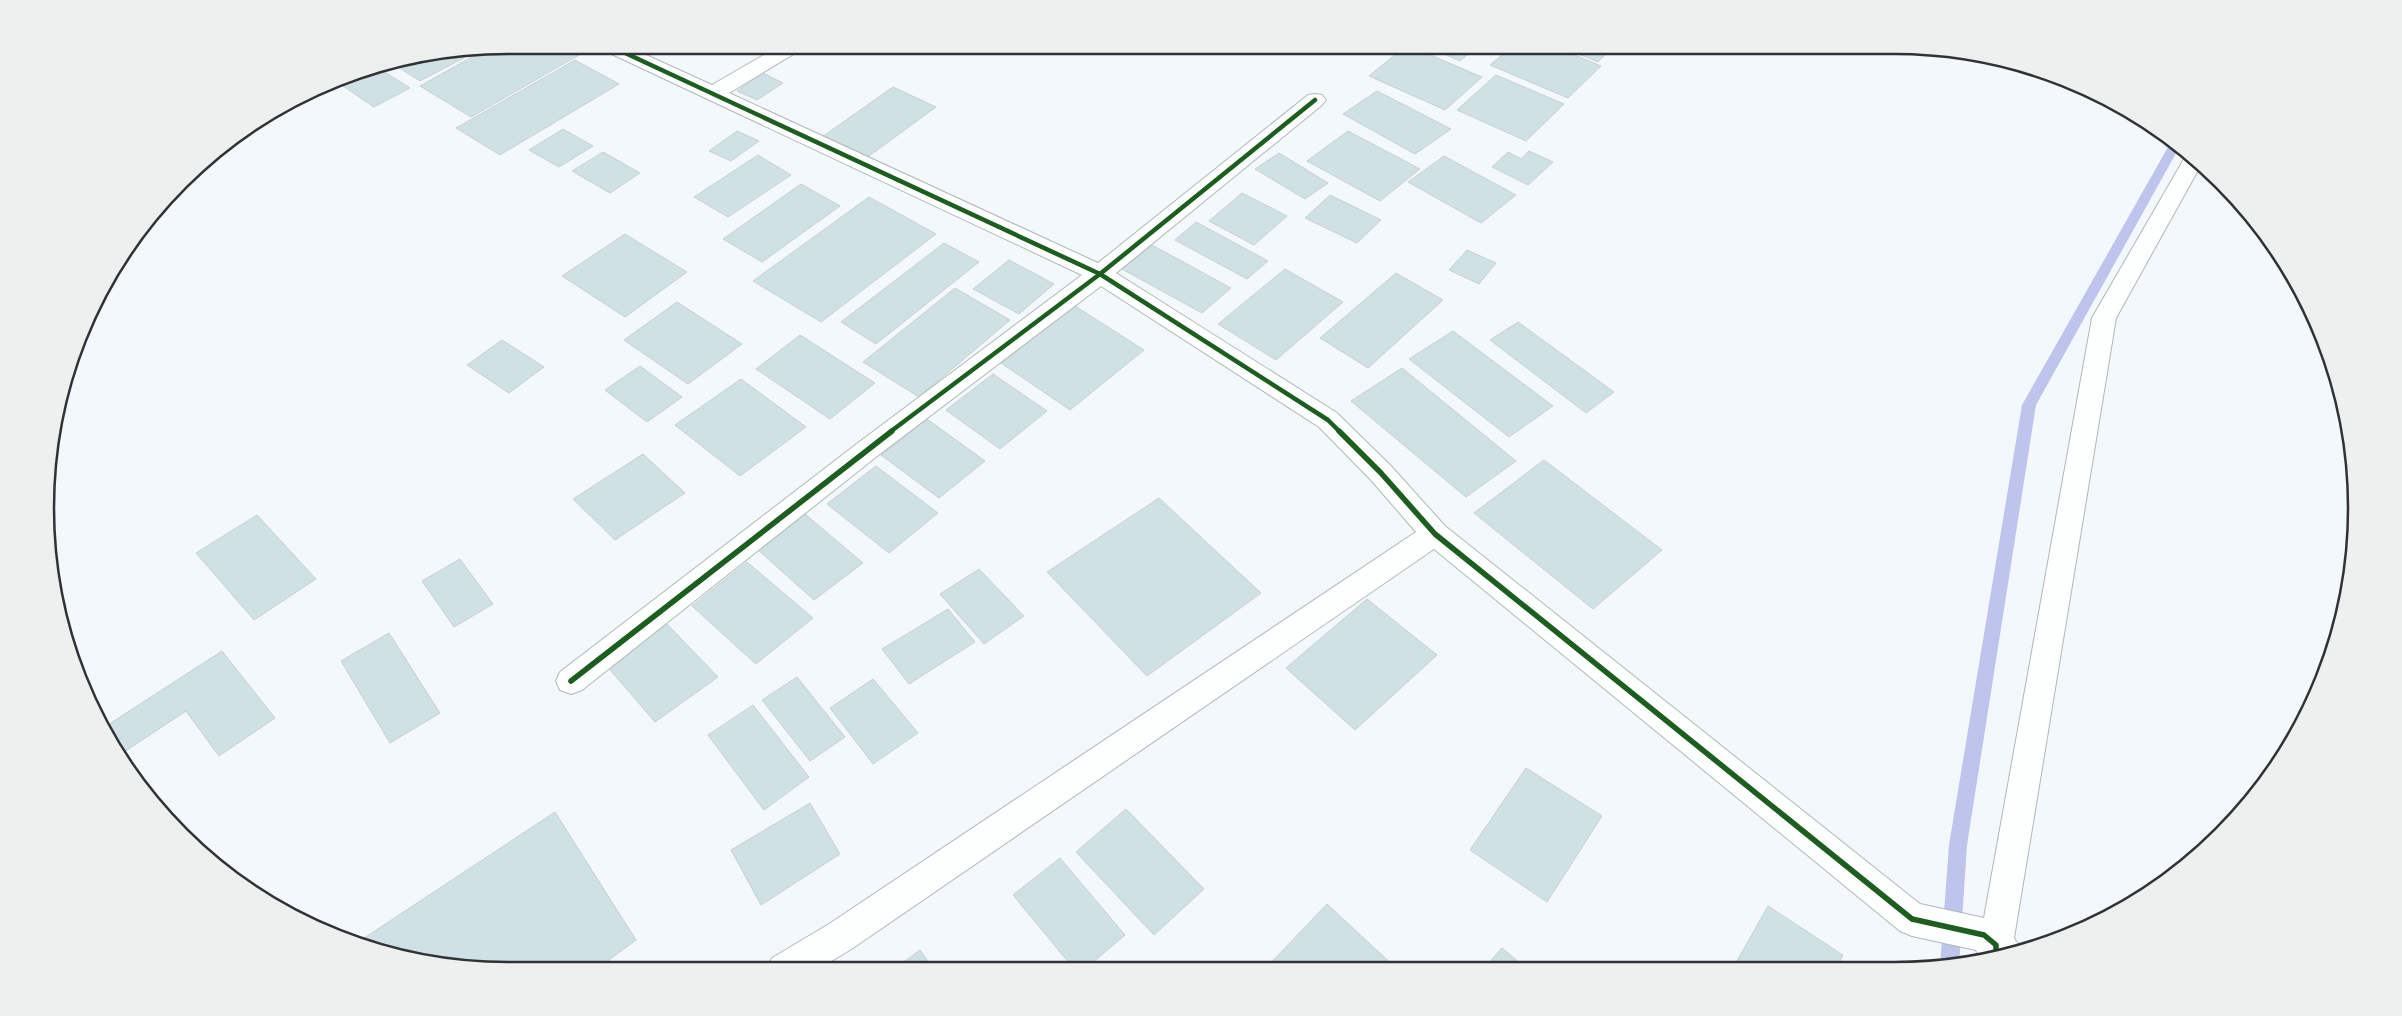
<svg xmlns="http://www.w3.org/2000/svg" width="2402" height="1016" viewBox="0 0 2402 1016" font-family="'Space Grotesk',sans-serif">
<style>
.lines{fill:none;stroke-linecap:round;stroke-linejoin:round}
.stream{fill:#bfc4ec;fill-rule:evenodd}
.building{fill:#cfe1e4;stroke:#cacfd1}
.street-casing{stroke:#b2b7b9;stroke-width:2}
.street{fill:#fdfefe;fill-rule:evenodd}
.cycleway-far1-casing{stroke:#fff;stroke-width:7}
.cycleway-casing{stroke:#fff;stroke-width:9}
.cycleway-far1{stroke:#1b5e20;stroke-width:4.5}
.cycleway{stroke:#1b5e20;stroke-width:5.5}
.rim{fill:none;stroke:#2f3335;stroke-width:2.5}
</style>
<rect width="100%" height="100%" fill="#f2f8fb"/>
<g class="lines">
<polygon class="stream" points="2172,140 2180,146 2036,405 1967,845 1959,966 1940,967 1949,845 2022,405"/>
</g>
<g class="building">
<polygon points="508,45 562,45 579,55 471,117 420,86 488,48"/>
<polygon points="1407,45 1482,77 1445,110 1369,76"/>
<polygon points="1424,45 1479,45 1460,61"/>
<polygon points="1514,45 1551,45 1601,66 1568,98 1490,65"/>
<polygon points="1557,45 1615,45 1598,62"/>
<polygon points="479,50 420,81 393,64"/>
<polygon points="575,60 619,84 500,155 456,128"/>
<polygon points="378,68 410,88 374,107 343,86"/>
<polygon points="763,73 783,83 757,100 737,91"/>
<polygon points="1496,75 1564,104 1526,141 1457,110"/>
<polygon points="893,87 936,107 865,159 822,137"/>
<polygon points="1377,91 1451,129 1415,154 1343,114"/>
<polygon points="563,129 593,146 559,167 529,150"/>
<polygon points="737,131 759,141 731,161 709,151"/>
<polygon points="1348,131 1420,169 1380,201 1307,161"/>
<polygon points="1529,151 1553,162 1528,185 1492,167 1508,152 1521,159"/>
<polygon points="603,152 640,173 610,193 572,171"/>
<polygon points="1279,153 1328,183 1305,199 1255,169"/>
<polygon points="758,155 791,175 728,217 694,197"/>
<polygon points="1444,156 1516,195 1481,223 1408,182"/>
<polygon points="801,184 840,206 762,262 723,239"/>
<polygon points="1242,193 1287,216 1254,245 1209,221"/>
<polygon points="1330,195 1381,220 1357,243 1305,218"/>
<polygon points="869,197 936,234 821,322 753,281"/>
<polygon points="1196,222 1268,261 1247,279 1175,240"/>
<polygon points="625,234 687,272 625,317 562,276"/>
<polygon points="944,243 979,262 876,344 841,322"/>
<polygon points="1152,245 1231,288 1202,313 1122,269"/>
<polygon points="1467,250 1496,263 1479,284 1449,270"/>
<polygon points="1009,260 1054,284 1019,314 973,289"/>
<polygon points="1285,269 1343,302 1276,360 1218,324"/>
<polygon points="1396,273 1443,300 1368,368 1320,338"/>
<polygon points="955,288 1010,320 919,397 863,362"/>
<polygon points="677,302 742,344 688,384 624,340"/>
<polygon points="1075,306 1144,350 1070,410 1001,363"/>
<polygon points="1518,322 1614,392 1586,413 1490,340"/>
<polygon points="1453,331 1553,406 1509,437 1409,359"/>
<polygon points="800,335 875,383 830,419 756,369"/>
<polygon points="502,340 544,367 509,393 467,365"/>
<polygon points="640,366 682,397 647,422 605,390"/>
<polygon points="1402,368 1516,461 1466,497 1351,401"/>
<polygon points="993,374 1047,411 1000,449 946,410"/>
<polygon points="741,379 806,427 740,476 675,425"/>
<polygon points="927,419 985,461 939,498 881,455"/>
<polygon points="643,454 685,493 615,540 573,499"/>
<polygon points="1544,460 1662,550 1593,609 1474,513"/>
<polygon points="876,466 938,513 889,553 827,504"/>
<polygon points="1159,498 1261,593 1147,676 1047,572"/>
<polygon points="805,514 863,563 814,600 757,549"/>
<polygon points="257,515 316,579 254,620 196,553"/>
<polygon points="460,559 493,604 454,627 422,581"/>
<polygon points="747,562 813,618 756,664 692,606"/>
<polygon points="979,569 1024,616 984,644 940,594"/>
<polygon points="1367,599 1437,655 1355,730 1286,668"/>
<polygon points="948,609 975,642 909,684 882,649"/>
<polygon points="666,623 718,677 655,722 606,665"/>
<polygon points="389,633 440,713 390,743 341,661"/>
<polygon points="222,651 275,718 219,756 186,711 118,756 103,728"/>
<polygon points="797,677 845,737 810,761 762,700"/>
<polygon points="873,679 918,733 873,764 830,708"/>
<polygon points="753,705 809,777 764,810 708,735"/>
<polygon points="1526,768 1602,816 1547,902 1470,850"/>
<polygon points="810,803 840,854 761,905 731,850"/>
<polygon points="1126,809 1204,889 1154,935 1076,852"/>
<polygon points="555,812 636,940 594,971 508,971 355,944"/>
<polygon points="1060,858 1125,935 1085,969 1074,969 1013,895"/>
<polygon points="1327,904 1397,969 1265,969"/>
<polygon points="1768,906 1843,955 1837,967 1733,968"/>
<polygon points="1502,948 1526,968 1484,968"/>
<polygon points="920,950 934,970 893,970"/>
</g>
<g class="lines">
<g class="street-casing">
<polygon id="street" points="598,45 624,45 712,85 781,45 805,45 802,49 729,93 1098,263 1308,95 1315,94 1322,95 1326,100 1322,105 1116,273 1337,413 1391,466 1445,526 1920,904 1984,918 2092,318 2188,152 2202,163 2116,318 2014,938 2020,947 1980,959 1976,950 1912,936 1900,931 1434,549 853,948 817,970 767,970 772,958 829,924 1416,532 1371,480 1319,427 1101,286 876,457 582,690 571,694 560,690 556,681 560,672 858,443 1082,275 601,49"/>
</g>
<use href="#street" class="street"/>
<g class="cycleway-far1-casing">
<g id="cycleway-far1">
<polyline points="608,45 1100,274 1328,420 1340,432"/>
<polyline points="890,432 1100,274 1315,100"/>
</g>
</g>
<g class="cycleway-casing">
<g id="cycleway">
<polyline points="1339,431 1381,473 1435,534 1912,919 1984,935 1996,945 1996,955"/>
<polyline points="571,681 892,431"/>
</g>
</g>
<use href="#cycleway-far1" class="cycleway-far1"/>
<use href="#cycleway" class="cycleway"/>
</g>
<path d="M0 0H2402V1016H0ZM508 54H1894A454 454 0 0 1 2348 508V508A454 454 0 0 1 1894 962H508A454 454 0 0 1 54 508V508A454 454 0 0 1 508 54Z" fill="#eeefef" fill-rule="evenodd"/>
<path class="rim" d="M508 54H1894A454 454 0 0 1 2348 508V508A454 454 0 0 1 1894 962H508A454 454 0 0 1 54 508V508A454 454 0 0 1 508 54Z"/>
</svg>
